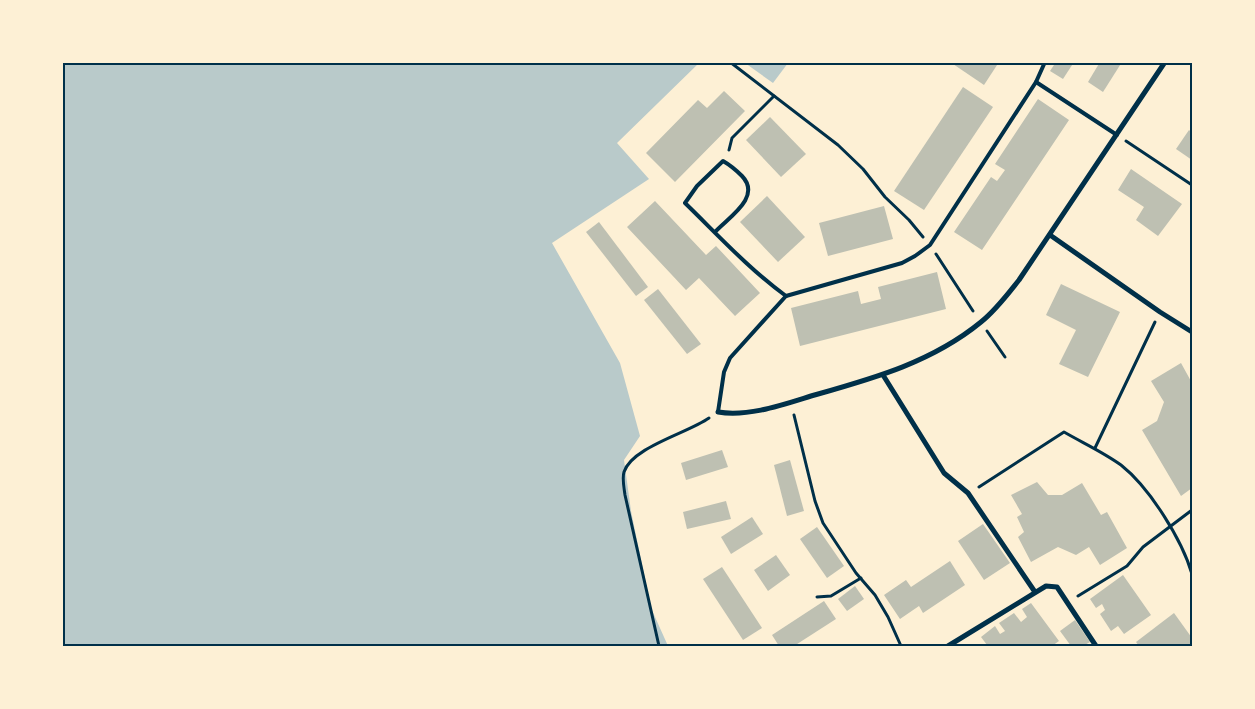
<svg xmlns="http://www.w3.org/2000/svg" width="1255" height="709" viewBox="0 0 1255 709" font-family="'PT Sans Narrow',sans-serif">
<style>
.green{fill:#b9caca}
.building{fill:#bec0b2}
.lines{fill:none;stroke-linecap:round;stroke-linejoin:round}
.path{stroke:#003049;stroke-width:3}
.service{stroke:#003049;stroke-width:4}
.minor{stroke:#003049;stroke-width:5}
.neatline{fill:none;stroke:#003049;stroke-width:2}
</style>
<rect width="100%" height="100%" fill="#fdf0d5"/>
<g class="green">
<polygon points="62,63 699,63 617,143 649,179 552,243 620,363 640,436 624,460 631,511 651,608 668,646 63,646"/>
<polygon points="745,63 788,63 773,83"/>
</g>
<g class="building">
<polygon points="953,62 999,62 984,85 953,64"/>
<polygon points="1056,62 1074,62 1063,79 1050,71"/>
<polygon points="1100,62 1122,62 1103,92 1088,82"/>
<polygon points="963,87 993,107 924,210 894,191"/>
<polygon points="724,91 745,111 675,182 646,153 698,100 707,108"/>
<polygon points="1038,99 1069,120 982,250 954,232 991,177 997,181 1005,170 995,164"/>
<polygon points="770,117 806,154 781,177 746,140"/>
<polygon points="1189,130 1192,133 1192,160 1176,149"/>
<polygon points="1131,169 1182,204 1158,236 1136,220 1144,207 1118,190"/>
<polygon points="767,196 805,237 778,262 740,222"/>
<polygon points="655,201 706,255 716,246 760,293 735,316 699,278 686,290 627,227"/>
<polygon points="884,206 893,239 828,256 819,223"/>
<polygon points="599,222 648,287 636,296 586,232"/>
<polygon points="937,272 946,309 800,346 791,308 858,291 861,304 881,299 878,287"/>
<polygon points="1061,284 1120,312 1088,377 1059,364 1076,330 1046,315"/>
<polygon points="658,289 701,344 687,354 644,300"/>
<polygon points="1181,363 1192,383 1192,488 1181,496 1142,430 1157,421 1164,402 1151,381"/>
<polygon points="722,450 728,467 686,480 681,463"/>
<polygon points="790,460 804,511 787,516 774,465"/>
<polygon points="1037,482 1048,495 1062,495 1082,483 1101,515 1107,512 1127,548 1100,565 1089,547 1076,555 1058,547 1031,562 1018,537 1024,532 1017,517 1022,514 1011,495"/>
<polygon points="726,501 731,519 687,529 683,512"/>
<polygon points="752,517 763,534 731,554 721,537"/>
<polygon points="983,524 1010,563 984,580 958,541"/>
<polygon points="817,527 844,566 827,578 800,539"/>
<polygon points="776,555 790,575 768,591 754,570"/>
<polygon points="950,561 965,585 923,613 919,606 900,619 884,595 906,580 911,587"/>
<polygon points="722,567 762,628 743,640 703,579"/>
<polygon points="1123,575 1151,615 1124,634 1118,626 1111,631 1100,614 1105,610 1102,604 1096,608 1090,599"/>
<polygon points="855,586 864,599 847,611 838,599"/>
<polygon points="824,601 836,619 794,646 779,646 772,635"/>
<polygon points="1031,603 1059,641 1052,646 985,646 987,645 981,637 995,626 1000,634 1005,631 999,623 1014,613 1021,622 1027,617 1022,609"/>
<polygon points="1174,613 1192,638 1192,646 1139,646 1136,642"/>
<polygon points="1075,620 1090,642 1083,646 1071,646 1060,631"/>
</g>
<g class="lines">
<g class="path">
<polyline points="730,62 838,145 863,169 885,197 909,220 923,237"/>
<polyline points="1126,141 1192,185"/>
<polyline points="729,150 732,138 774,96"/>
<polyline points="936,254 973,311"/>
<polyline points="987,331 1005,357"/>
<polyline points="794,415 815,501 823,523 856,573 875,595 888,617 901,646"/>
<polyline points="1095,448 1155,322"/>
<path d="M979,487L1064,432C1083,443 1103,452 1121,465C1150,488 1182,540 1192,574"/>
<polyline points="1078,596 1127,566 1143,547 1192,510"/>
<polyline points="817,597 831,596 861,578"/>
<path d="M659,646L625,495C624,488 622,478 624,472C632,447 688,433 709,418"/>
</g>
<g class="service">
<polyline points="1036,82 1117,135"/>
<path d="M715,232C729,217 762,197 742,176C736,170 730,165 723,161L697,186L685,203C718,235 749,269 786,296"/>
<polyline points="718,412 724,372 730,358 786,296 902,263 915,256 930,245 1036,82 1045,62"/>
</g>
<g class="minor">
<polyline points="1050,235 1160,312 1192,332"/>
<polyline points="883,375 944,473 968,493 1035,592"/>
<path d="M718,412C748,417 782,405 811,396C871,379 931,363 981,322C996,310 1007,295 1019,280L1165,62"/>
<polyline points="948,646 1046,586 1057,587 1096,646"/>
</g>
</g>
<rect width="1255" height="709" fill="none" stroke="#fdf0d5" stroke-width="128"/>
<rect x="64" y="64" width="1127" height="581" class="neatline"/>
</svg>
